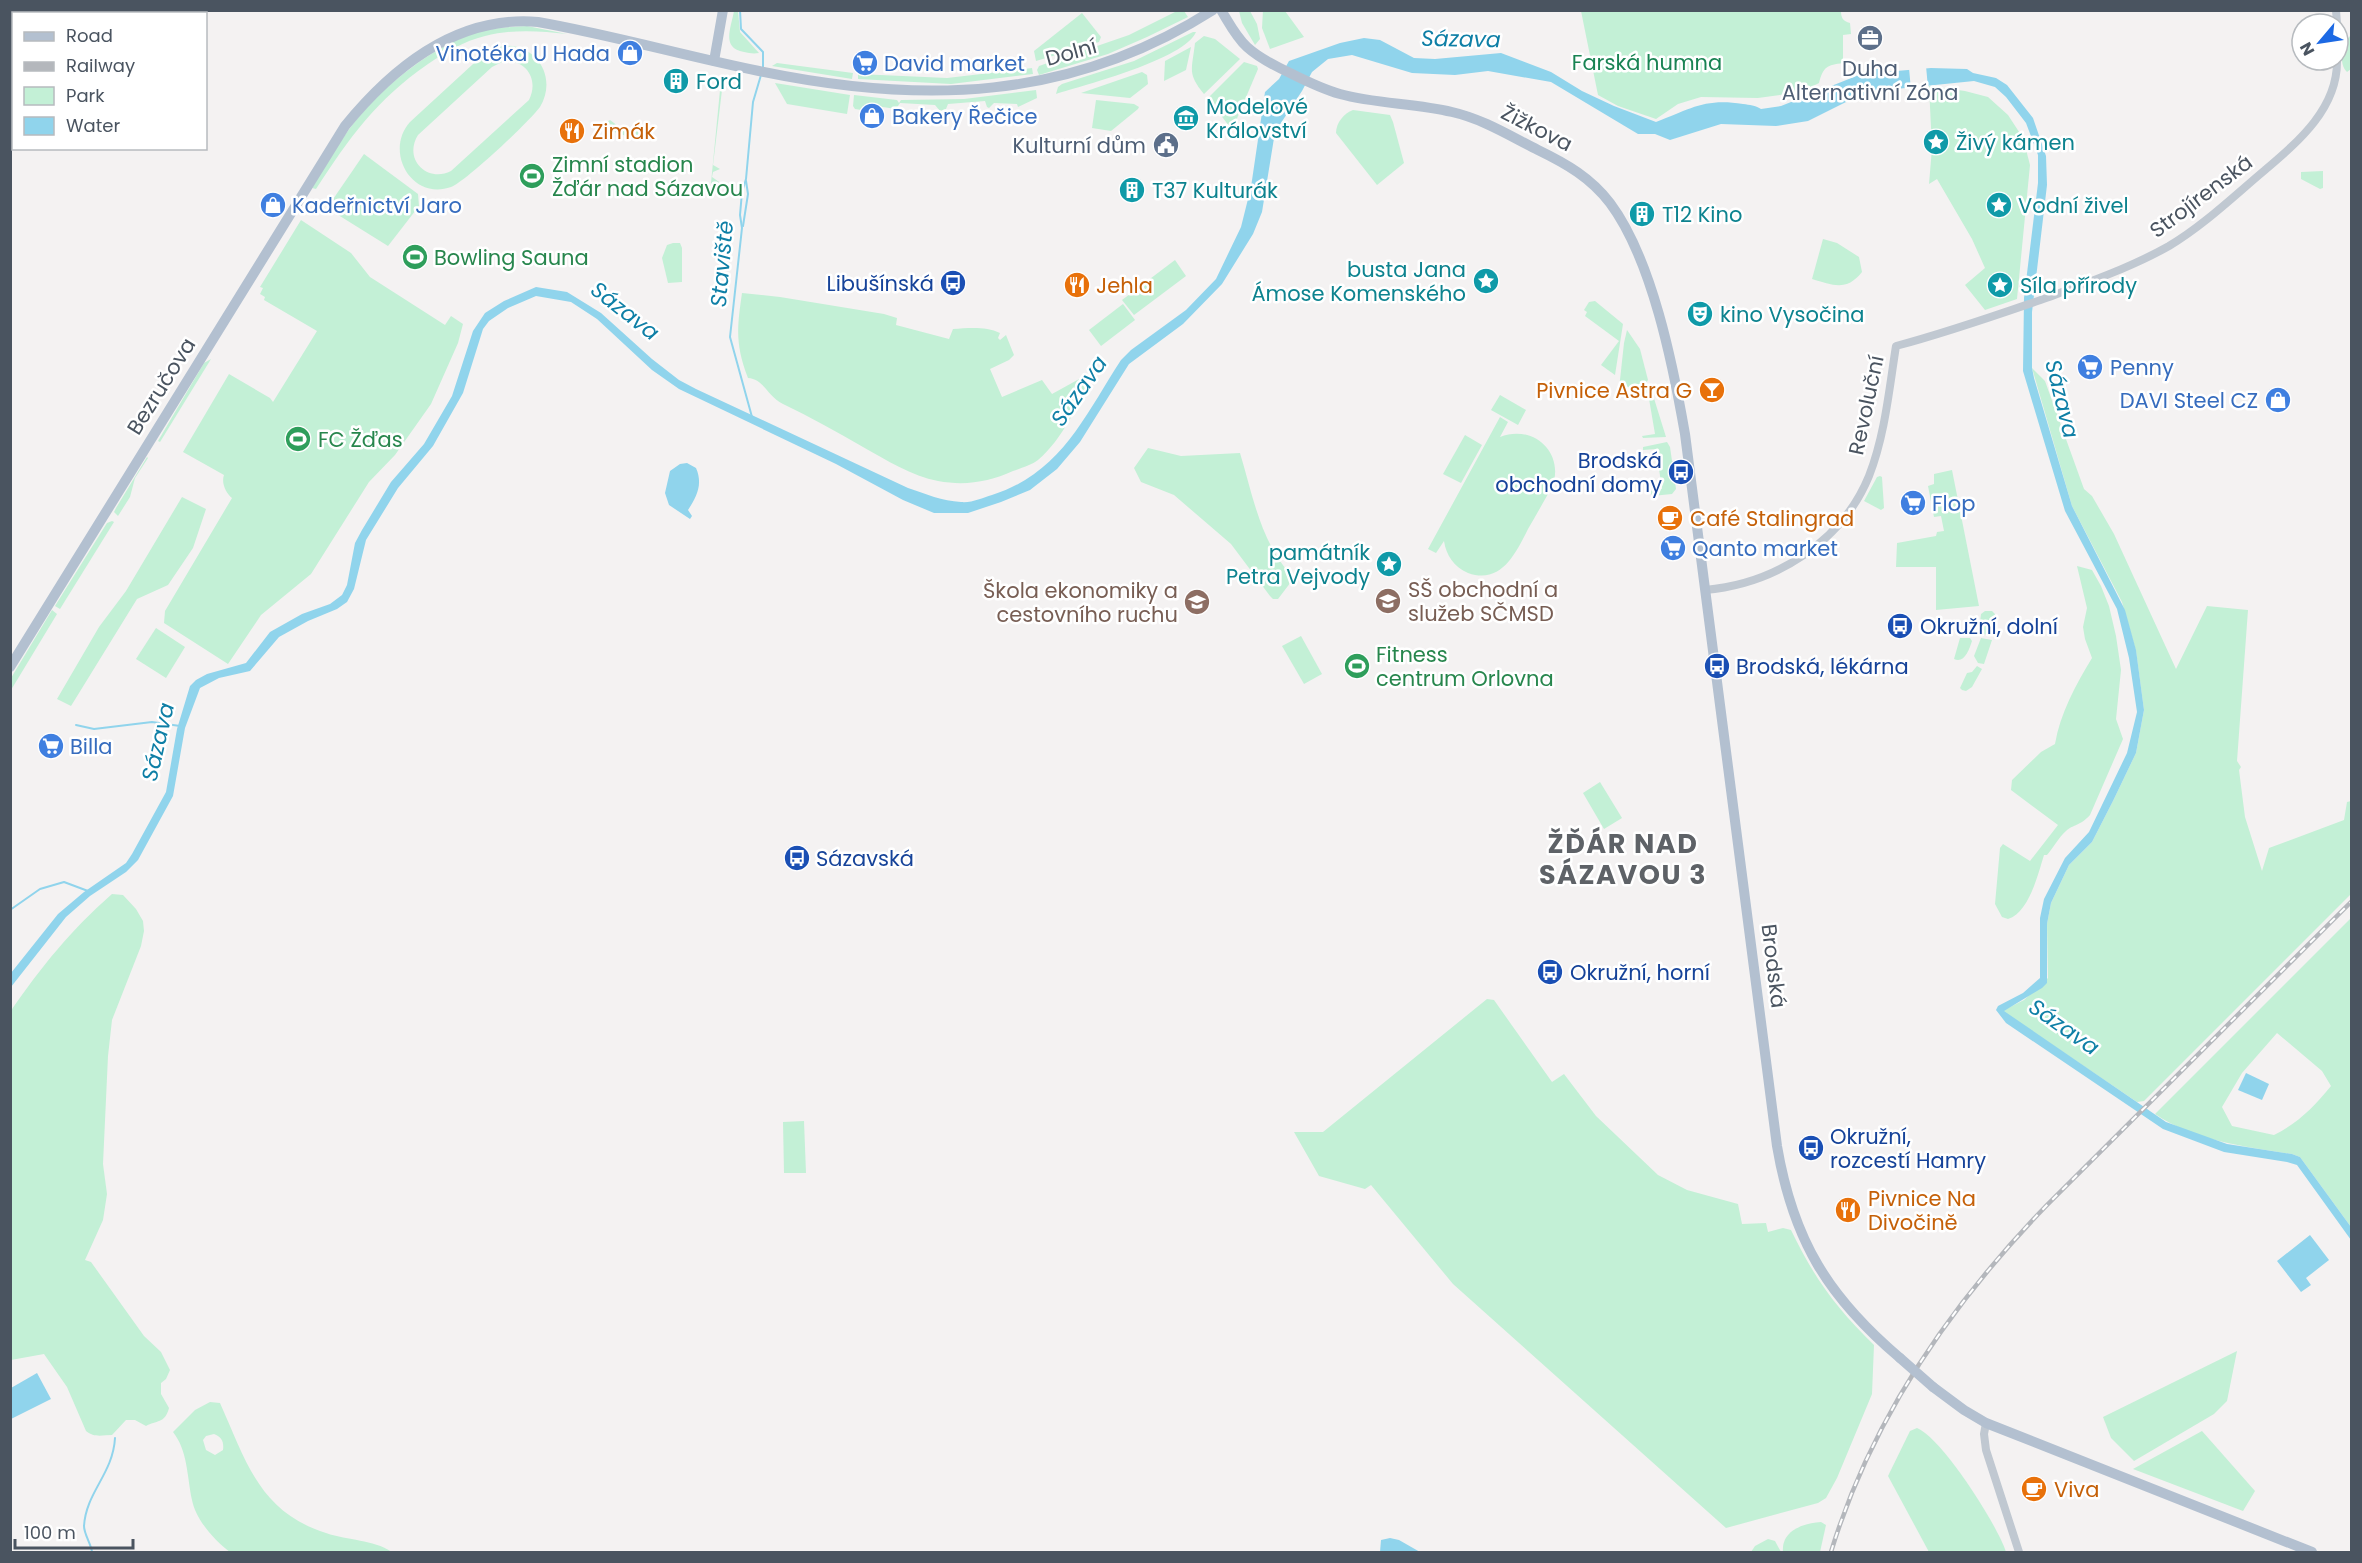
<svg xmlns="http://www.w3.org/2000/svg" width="2362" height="1563" viewBox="0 0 2362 1563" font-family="Poppins,sans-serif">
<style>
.green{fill:#c3f0d6;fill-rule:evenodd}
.water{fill:#90d4ec}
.pier{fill:#f4f2f2}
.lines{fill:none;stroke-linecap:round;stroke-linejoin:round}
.stream{stroke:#90d4ec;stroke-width:2}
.minor{stroke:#c0c8d1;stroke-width:8}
.major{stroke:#b3c0d0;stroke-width:10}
.rail-casing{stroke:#b4b7bc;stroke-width:4.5}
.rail{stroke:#fff;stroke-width:2;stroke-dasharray:7;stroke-linecap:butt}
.major-bridge{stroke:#b3c0d0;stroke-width:10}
.labels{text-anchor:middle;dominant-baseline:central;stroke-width:5;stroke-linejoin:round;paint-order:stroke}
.street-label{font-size:21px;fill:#4a5460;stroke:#fff}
.shop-label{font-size:21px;fill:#366cbe;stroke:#fff;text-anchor:start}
.park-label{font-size:21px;fill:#198353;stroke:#fff}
.service-label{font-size:21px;fill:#4e5e75;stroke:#fff}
.culture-label{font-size:21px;fill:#0d838f;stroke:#fff;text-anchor:start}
.food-label{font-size:21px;fill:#c56008;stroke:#fff;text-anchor:start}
.leisure-label{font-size:21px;fill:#27864d;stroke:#fff;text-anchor:start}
.transit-label{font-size:21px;fill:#164399;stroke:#fff;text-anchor:start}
.education-label{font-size:21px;fill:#785e54;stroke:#fff;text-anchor:start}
.water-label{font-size:22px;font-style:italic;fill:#0e7fa6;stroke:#fff}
.district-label{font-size:27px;font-weight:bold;letter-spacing:1.5px;fill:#5e6267;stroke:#fff}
</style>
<rect width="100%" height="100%" fill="#f4f2f2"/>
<g class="green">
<polygon points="1263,10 1285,11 1304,37 1270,49 1262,28"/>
<path d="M734,11H738L740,32L759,53C753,54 749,53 744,52C721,48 731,28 734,11Z"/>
<polygon points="1177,11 1184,11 1188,17 1147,37 1108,54 1039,75 1037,70 1039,66 1129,35"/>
<polygon points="1239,11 1250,11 1257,24 1260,39 1255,45 1242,23"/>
<path d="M1581,11H1841C1841,18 1843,21 1850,23L1851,34L1843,35V63C1827,65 1823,67 1819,83L1801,92L1758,98L1701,97L1678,104L1656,119L1618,106L1598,95Z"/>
<polygon points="1082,13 1101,37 1099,42 1036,61 1034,51"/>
<path d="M527,26L567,34C540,31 512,29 485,36C464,41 446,52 428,64C376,100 350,137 316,189L312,188C328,162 343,134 364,111C389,82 432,49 468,35C487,28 507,27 527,26Z"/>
<path d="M1193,32H1196C1185,59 1085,85 1056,94L1058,87L1062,84L1134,61Z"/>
<path d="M2351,35V69L2347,72C2338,64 2342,43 2351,35Z"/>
<path d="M1204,36L1215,39L1240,59L1204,94C1187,73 1192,70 1195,43Z"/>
<path d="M502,46C536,43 558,77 540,107C529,122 465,182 451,187C411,201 384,151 410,122L485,53ZM504,61C527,60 539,80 529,100L451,171C427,183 403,159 418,135L492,67Z"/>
<polygon points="1191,47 1186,70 1164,81 1165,61"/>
<polygon points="1244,62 1257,66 1258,69 1232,130 1208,98"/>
<polygon points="777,63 853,73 852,79 772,66"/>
<polygon points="1032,68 1033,74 951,84 858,79 858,74 947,78"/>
<polygon points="1142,72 1147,75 1148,84 1130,98 1081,93"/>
<polygon points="728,78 735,79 726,83 722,90 713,165 720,169 713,172 712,177 722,184 716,189 711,183 720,90 723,82"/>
<polygon points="775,83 850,95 847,114 787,104"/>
<polygon points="1929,86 1965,91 1988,97 2008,115 2023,138 2030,165 2017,299 1985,310 1965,285 1985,268 1972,239 1937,179 1929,184 1932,148"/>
<polygon points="1036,90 1037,98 1018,107 1017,104 994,103 989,108 987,107 985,101 948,104 946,109 940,111 935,105 900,103 896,109 876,106 875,112 855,109 853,106 854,95 897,100 899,103 901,100 964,99"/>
<polygon points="1096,100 1134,104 1139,107 1138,109 1111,131 1092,128"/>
<path d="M1353,110L1390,115L1393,122L1404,163L1377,185L1336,133C1336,123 1344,113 1353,110Z"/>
<path d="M610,120L622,129L642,132L641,138C626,136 614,135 604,124Z"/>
<polygon points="364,154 418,194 419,206 388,246 327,208"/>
<polygon points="2323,171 2323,188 2320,189 2301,179 2301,172"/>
<path d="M301,220L351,253L370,277L445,325L451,316L463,324L458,343L431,404L395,455L369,482L311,574L261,615L228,664L164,623L165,611L232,498C226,493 221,483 224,475L183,452L229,374L270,398L273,402L317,331L264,300L265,297L260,294L263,288L260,287Z"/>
<path d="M1823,239L1837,243L1859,257L1862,272C1846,292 1833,285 1812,279Z"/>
<polygon points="673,243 680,243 682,248 682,282 668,283 662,258 667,245"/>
<polygon points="1175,260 1186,276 1134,315 1122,300"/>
<path d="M742,293L780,297L884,314L897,318L896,325L949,339L953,329C968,328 986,326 1000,333L998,338L1000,340L1006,335L1014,355L1009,360L990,369L1002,397L1042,380L1052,394L1090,373L1092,376C1078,404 1063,439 1038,460C1032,465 1021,468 1013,471C989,482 965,486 938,481C912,476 886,460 863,447C837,432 810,417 783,404C767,396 764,379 748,378C735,344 737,328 742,293Z"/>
<polygon points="1595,301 1623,324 1615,375 1601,365 1619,341 1585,316 1587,312 1584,310 1589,302"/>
<polygon points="1123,304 1135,320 1101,346 1089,330"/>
<polygon points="1627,330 1640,349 1648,380 1646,383 1619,389 1624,343"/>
<polygon points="211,359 160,442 158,441 204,363"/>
<polygon points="2032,368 2045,381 2084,489 2092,496 2114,534 2176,669 2207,606 2248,610 2237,761 2241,767 2239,770 2245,817 2262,871 2269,848 2344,820 2347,802 2351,801 2352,893 2144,1101 2137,1102 2004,1012 2004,1010 2024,1000 2048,978 2047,924 2051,903 2069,865 2092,842 2113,801 2136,753 2144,710 2136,651 2122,602 2072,506"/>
<polygon points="1645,389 1652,392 1666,437 1643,438 1642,436 1655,434 1648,393 1635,395 1635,391"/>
<polygon points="1500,395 1526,410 1518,425 1491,410"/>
<path d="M1500,417L1508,422L1500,437C1534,423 1567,455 1551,489C1543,502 1536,516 1528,529C1516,553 1501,585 1468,573C1454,567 1446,555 1444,541L1436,553L1428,549Z"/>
<polygon points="1465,435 1482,445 1461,483 1443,474"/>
<polygon points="1667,442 1670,447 1676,489 1672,494 1652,496 1649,491 1662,489 1656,449 1643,450 1643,447"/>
<path d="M1148,448L1181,456L1240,453C1253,496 1261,545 1294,578L1278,599H1273L1270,596L1231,544L1174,495L1141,482L1134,468Z"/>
<polygon points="147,457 148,458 135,478 130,497 118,516 114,512 116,508"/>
<polygon points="1952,470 1979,606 1936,610 1936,567 1896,567 1897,543 1936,536 1937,532 1944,531 1941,516 1934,517 1928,486 1934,484 1934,474"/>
<polygon points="1880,476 1882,477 1884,508 1881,510 1864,501 1877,477"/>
<polygon points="182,497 206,509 193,548 168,585 137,599 71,706 57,699 99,627 126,591"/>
<polygon points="112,521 114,522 60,609 55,606 107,523"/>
<path d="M2077,566L2092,570L2101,586L2109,606L2116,636L2121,670L2116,719L2123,739L2090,815C2080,826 2074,824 2066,831C2059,837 2053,848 2047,855H2044C2038,874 2029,913 2008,919L2002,917L1995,904L2000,848L2003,844L2030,861L2058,825L2011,790L2012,780L2041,752L2055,744C2060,714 2076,684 2092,658L2085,639L2083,627L2087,608Z"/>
<polygon points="52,610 57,614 11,690 11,678"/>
<polygon points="1985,611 1992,611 1995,614 1994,632 1992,635 1982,634 1982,631 1979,631 1981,614"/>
<polygon points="156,628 185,647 166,678 136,659"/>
<polygon points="1301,636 1322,674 1304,684 1282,646"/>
<path d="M1960,638H1970L1972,641C1969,650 1964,664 1954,659Z"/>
<polygon points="1981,638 1992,640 1984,664 1978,663 1974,656"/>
<polygon points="1977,666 1982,669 1972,687 1966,691 1962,690 1960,688 1967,673 1972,672"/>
<polygon points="1600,782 1622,818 1604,829 1583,793"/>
<path d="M112,894L123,895L136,909L143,921L144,931L141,946L112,1020L108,1056L103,1164L107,1194L103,1220L85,1260L91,1262L144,1336L161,1352L170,1370L166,1379L161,1383V1394L169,1408C165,1424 156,1420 146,1426L135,1420H126L112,1435C103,1435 94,1438 86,1431L67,1387L44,1354L11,1360L10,1012C42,966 70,931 112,894Z"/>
<path d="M2351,918V1227L2300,1157L2292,1154C2246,1147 2195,1141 2155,1114ZM2277,1033L2322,1071L2331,1086C2314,1107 2298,1123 2274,1135L2232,1126L2222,1107L2242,1073Z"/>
<path d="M1487,999L1494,1000L1552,1082L1564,1074L1596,1116L1658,1175L1687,1190L1738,1204L1742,1224L1766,1223L1768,1232L1783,1228L1791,1230C1814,1278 1836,1308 1874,1345L1872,1394L1837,1478L1826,1498L1818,1503L1726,1528L1453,1284L1371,1185L1365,1189L1319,1176L1294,1132H1323Z"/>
<polygon points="804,1121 806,1173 784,1173 783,1122"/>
<polygon points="2237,1351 2227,1401 2214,1414 2134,1461 2111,1438 2103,1417"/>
<path d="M210,1402L220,1403C246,1461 259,1512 326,1533C349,1541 372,1539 392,1552H230C214,1540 196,1520 192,1500C187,1477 188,1451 173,1432L195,1410ZM214,1434C222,1437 224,1442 223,1450L215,1455L206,1450L203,1440L206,1436Z"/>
<path d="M1917,1428C1942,1438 1998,1526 2006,1552H1929L1888,1476L1910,1431Z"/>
<polygon points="2202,1431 2255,1491 2243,1511 2133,1469"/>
<path d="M1821,1522L1826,1525L1820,1552H1783C1781,1531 1803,1523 1821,1522Z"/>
<polygon points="1768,1539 1775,1541 1781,1552 1751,1552 1755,1546"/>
</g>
<g class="water">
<path d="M1364,38L1380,40L1414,58L1435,59L1501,53L1551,72L1582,91L1614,106L1656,122C1691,109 1704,98 1743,104C1750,105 1755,105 1761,109L1781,106L1874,69H1883L1885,72L1931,68L1967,69L1973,73L1996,78L2007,85L2033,118L2046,156L2047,185L2032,312V368L2034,378L2072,506L2125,610L2136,650L2144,710L2136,753L2113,801L2092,842L2069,865L2051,903L2047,924V983L2042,988L2004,1011L2166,1122L2227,1144L2292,1154L2300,1157L2351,1227V1240L2297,1165L2287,1162L2224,1152L2163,1129L2006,1023L1996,1010L1998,1006L2023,993L2040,978V918L2044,899L2065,858L2089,832L2127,753L2137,712L2129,658L2117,609L2065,511L2023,371L2024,298L2038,183V155L2026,123L2006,97L1995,87L1974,81L1886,90V96L1854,98L1808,121L1776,126L1721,124L1670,140L1655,134H1638L1551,82L1488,71L1455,75L1412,73L1352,55L1328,59L1312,72L1302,91L1275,132L1262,212L1253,234L1222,284L1183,324L1129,364L1080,442L1057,469L1030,490L1001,502L968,513H934L903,500L836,464L679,389L652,370L597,319L571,302L536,296L508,308L489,321L483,329L463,393L433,446L398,488L366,540L354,589L347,602L337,609L308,621L279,637L250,671L219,678L200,688L185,728L173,796L138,860L126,872L90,896L66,917L11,987V973L58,914L84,892L126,863L132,854L166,792L177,729L190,686L196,680L207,674L246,663L270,632L302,614L330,604L342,595L347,585L355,543L362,530L391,482L424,444L452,396L473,331L485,313L504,301L536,287L567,292L601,313L652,359L679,380L696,389L908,488C926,494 942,501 961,502C972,503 982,498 992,495C1061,473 1084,417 1121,360L1131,350L1186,310L1216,279L1241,227L1251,187L1265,92L1279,79L1289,61L1340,43Z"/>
<path d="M687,463L696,468C703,484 697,496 688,510L692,516L690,519L669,505L665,493L670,471L680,464Z"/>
<polygon points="2246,1073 2269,1084 2262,1100 2238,1090"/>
<polygon points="2310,1235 2329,1260 2306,1278 2311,1285 2301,1292 2277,1261"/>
<polygon points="37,1373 51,1399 11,1419 11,1388"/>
<polygon points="1390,1538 1399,1540 1420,1552 1380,1552 1381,1540"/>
</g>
<polygon class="pier" points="1926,66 1928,88 1911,90 1909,68"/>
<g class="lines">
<g class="stream">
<polyline points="740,10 741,29 763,52 763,67"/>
<polyline points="743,226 748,194 746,181"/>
<polyline points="752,417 730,337 742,228 740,215 742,192 746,179 753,102 761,75"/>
<polyline points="76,725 94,729 152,722 180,726"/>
<polyline points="10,910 40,889 64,882 88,891"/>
<path d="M92,1552C91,1544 84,1534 84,1526C86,1492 113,1474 115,1438"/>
</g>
<g class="minor">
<polyline points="2336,10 2337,24"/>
<path d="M1705,590C1775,584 1842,542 1869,476C1885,435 1889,390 1896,346C1949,332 2000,314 2052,296C2091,281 2132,267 2169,246C2204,225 2234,196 2265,170C2299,141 2338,108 2337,60"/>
<polyline points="1986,1423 1984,1434 1986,1450 2019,1552"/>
</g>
<g class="major">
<path d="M1221,10C1229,23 1236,37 1247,47C1259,58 1275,66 1290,73C1306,81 1322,89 1340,94C1376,104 1415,103 1452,112C1483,119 1510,136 1538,150C1567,164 1591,178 1610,203C1652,259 1673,365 1685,434L1777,1146C1793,1240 1828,1297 1900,1358"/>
<polyline points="714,61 723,10"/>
<path d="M10,667L345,126C393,67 458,15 538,22C612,35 685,56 759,71C922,105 1070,101 1213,10"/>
<polyline points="1933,1387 1964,1410 1986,1423 2312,1552"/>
</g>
<g class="rail-casing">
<path id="rail" d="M1831,1552C1871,1420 1951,1304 2047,1205L2352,901"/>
</g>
<use href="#rail" class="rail"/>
<polyline class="major-bridge" points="1900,1358 1933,1387"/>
</g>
<defs>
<g id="office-disc" transform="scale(1.35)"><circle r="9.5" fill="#5c6f8a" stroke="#fff"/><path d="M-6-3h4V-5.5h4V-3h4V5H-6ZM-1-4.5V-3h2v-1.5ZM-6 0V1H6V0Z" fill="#fff"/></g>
<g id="shop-disc" transform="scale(1.35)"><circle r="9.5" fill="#3f7fe0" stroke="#fff"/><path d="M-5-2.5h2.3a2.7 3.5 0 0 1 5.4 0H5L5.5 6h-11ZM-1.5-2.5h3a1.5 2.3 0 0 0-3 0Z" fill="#fff"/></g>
<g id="supermarket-disc" transform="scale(1.35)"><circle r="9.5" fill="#3f7fe0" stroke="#fff"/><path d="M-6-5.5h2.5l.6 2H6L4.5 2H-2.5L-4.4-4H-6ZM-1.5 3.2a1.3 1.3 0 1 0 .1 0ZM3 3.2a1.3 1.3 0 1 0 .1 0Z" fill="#fff"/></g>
<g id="building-disc" transform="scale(1.35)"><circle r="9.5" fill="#0f9aa8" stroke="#fff"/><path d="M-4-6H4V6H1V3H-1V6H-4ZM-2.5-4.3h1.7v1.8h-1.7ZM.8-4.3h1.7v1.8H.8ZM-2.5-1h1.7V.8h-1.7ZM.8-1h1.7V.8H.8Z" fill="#fff"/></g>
<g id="museum-disc" transform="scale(1.35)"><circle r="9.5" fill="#0f9aa8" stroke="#fff"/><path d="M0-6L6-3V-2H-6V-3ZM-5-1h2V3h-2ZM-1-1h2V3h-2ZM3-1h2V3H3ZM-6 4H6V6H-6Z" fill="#fff"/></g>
<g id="restaurant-disc" transform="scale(1.35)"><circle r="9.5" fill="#e8710a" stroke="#fff"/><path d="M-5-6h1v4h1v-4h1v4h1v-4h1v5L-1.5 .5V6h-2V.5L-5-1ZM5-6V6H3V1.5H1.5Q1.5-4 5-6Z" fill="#fff"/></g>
<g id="sight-disc" transform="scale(1.35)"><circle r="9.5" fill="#0f9aa8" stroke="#fff"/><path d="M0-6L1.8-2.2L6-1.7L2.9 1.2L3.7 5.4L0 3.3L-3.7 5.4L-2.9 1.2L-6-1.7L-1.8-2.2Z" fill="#fff"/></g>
<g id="civic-disc" transform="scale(1.35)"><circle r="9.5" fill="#5c6f8a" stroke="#fff"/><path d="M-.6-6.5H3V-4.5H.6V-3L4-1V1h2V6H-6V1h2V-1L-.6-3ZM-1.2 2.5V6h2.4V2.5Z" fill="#fff"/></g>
<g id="stadium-disc" transform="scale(1.35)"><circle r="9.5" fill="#2e9e5b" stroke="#fff"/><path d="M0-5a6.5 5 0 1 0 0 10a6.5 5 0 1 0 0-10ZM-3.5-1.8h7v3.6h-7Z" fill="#fff"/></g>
<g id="bus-disc" transform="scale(1.35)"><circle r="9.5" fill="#1a4fb4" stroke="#fff"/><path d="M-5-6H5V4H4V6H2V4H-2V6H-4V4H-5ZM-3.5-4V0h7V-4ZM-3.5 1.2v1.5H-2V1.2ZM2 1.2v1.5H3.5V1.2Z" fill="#fff"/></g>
<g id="theatre-disc" transform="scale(1.35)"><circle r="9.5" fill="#0f9aa8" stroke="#fff"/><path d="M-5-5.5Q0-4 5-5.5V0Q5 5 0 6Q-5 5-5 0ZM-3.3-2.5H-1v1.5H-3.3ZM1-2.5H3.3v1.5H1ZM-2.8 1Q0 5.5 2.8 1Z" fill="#fff"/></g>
<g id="bar-disc" transform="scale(1.35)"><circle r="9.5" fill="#e8710a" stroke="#fff"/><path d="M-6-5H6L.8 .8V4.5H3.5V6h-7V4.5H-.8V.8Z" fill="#fff"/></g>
<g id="cafe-disc" transform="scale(1.35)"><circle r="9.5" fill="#e8710a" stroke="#fff"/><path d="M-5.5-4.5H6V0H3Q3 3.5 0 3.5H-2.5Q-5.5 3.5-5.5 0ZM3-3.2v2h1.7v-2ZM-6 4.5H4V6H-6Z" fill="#fff"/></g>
<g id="school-disc" transform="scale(1.35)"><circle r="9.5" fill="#8d6e63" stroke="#fff"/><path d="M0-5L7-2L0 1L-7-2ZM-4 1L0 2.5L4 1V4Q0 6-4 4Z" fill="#fff"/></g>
</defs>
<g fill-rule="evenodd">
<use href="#office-disc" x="1870" y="38"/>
<use href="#shop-disc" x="630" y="53"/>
<use href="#supermarket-disc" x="865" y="63"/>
<use href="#building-disc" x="676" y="81"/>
<use href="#shop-disc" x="872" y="116"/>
<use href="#museum-disc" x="1186" y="118"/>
<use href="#restaurant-disc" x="572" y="131"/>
<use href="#sight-disc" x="1936" y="142"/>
<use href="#civic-disc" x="1166" y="145"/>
<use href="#stadium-disc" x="532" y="176"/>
<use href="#building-disc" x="1132" y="190"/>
<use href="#shop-disc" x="273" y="205"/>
<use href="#sight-disc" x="1999" y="205"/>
<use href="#building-disc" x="1642" y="214"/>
<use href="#stadium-disc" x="415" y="257"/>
<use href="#sight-disc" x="1486" y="281"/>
<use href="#bus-disc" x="953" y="283"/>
<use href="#restaurant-disc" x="1077" y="285"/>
<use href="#sight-disc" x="2000" y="285"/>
<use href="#theatre-disc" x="1700" y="314"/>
<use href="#supermarket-disc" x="2090" y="367"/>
<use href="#bar-disc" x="1712" y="390"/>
<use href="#shop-disc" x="2278" y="400"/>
<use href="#stadium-disc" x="298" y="439"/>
<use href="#bus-disc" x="1681" y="472"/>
<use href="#supermarket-disc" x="1913" y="503"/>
<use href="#cafe-disc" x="1670" y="518"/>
<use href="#supermarket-disc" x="1673" y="548"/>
<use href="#sight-disc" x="1389" y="564"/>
<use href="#school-disc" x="1388" y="601"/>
<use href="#school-disc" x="1197" y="602"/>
<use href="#bus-disc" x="1900" y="626"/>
<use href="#stadium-disc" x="1357" y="666"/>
<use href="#bus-disc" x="1717" y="666"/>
<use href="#supermarket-disc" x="51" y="746"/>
<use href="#bus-disc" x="797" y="858"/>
<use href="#bus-disc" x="1550" y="972"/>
<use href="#bus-disc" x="1811" y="1148"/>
<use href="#restaurant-disc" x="1848" y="1210"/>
<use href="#cafe-disc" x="2034" y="1489"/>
</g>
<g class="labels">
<g class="street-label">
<text transform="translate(1071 52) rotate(-15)">Dolní</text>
<text transform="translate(1537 128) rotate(27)">Žižkova</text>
<text transform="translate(2201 196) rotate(-37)">Strojírenská</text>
<text transform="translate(161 386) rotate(-58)">Bezručova</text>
<text transform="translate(1866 405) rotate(-78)">Revoluční</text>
<text transform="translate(1774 966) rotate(83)">Brodská</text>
</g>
<g class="shop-label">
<text x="610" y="53" text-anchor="end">Vinotéka U Hada</text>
<text x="884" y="63">David market</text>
<text x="892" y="116">Bakery Řečice</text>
<text x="292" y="205">Kadeřnictví Jaro</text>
<text x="2110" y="367">Penny</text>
<text x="2258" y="400" text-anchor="end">DAVI Steel CZ</text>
<text x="1932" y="503">Flop</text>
<text x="1692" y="548">Qanto market</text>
<text x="70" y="746">Billa</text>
</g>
<g class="park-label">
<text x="1647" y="62">Farská humna</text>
</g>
<g class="service-label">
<text x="1870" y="68">Duha<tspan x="1870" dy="24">Alternativní Zóna</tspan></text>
<text x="1146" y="145" text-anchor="end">Kulturní dům</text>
</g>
<g class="culture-label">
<text x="696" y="81">Ford</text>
<text x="1206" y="106">Modelové<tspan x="1206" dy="24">Království</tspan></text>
<text x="1956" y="142">Živý kámen</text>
<text x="1152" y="190">T37 Kulturák</text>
<text x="2018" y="205">Vodní živel</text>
<text x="1662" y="214">T12 Kino</text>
<text x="1466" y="269" text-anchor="end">busta Jana<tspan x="1466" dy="24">Ámose Komenského</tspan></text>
<text x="2020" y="285">Síla přírody</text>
<text x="1720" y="314">kino Vysočina</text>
<text x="1370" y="552" text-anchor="end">památník<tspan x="1370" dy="24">Petra Vejvody</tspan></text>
</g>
<g class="food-label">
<text x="592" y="131">Zimák</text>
<text x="1096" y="285">Jehla</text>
<text x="1692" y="390" text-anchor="end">Pivnice Astra G</text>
<text x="1690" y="518">Café Stalingrad</text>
<text x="1868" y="1198">Pivnice Na<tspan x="1868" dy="24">Divočině</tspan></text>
<text x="2054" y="1489">Viva</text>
</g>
<g class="leisure-label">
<text x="552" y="164">Zimní stadion<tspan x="552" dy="24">Žďár nad Sázavou</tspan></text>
<text x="434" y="257">Bowling Sauna</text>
<text x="318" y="439">FC Žďas</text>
<text x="1376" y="654">Fitness<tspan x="1376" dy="24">centrum Orlovna</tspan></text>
</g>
<g class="transit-label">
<text x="934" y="283" text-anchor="end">Libušínská</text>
<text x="1662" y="460" text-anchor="end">Brodská<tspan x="1662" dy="24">obchodní domy</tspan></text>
<text x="1920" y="626">Okružní, dolní</text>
<text x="1736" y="666">Brodská, lékárna</text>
<text x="816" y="858">Sázavská</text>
<text x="1570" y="972">Okružní, horní</text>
<text x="1830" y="1136">Okružní,<tspan x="1830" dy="24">rozcestí Hamry</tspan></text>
</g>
<g class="education-label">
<text x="1408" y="589">SŠ obchodní a<tspan x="1408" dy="24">služeb SČMSD</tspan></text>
<text x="1178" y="590" text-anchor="end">Škola ekonomiky a<tspan x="1178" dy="24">cestovního ruchu</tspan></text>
</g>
<g class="water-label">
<text transform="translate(1461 39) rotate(1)">Sázava</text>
<text transform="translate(722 264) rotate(-85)">Staviště</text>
<text transform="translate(625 311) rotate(38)">Sázava</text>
<text transform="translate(1079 391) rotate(-55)">Sázava</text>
<text transform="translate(2062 399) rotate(76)">Sázava</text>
<text transform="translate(158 742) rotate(-77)">Sázava</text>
<text transform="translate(2064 1027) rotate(35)">Sázava</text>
</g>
<g class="district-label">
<text x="1623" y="843">ŽĎÁR NAD<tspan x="1623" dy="31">SÁZAVOU 3</tspan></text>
</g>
</g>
<rect width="2362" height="1563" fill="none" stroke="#4a5460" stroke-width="24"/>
<rect x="12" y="12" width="195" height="138" fill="#ffffff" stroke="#b7bbbf" stroke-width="1.5"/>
<rect x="24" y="32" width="30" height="9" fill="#b3c0d0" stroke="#b7bbbf" stroke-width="1.5"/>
<text x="66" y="42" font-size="18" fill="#4a5460">Road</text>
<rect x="24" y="62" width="30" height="9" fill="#b4b7bc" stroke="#b7bbbf" stroke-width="1.5"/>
<text x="66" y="72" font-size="18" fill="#4a5460">Railway</text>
<rect x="24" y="87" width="30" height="18" fill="#c3f0d6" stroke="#b7bbbf" stroke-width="1.5"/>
<text x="66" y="102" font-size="18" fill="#4a5460">Park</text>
<rect x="24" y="117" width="30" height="18" fill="#90d4ec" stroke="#b7bbbf" stroke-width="1.5"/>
<text x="66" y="132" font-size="18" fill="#4a5460">Water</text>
<g transform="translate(2320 42) rotate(241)"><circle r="28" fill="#ffffff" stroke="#b7bbbf" stroke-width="1.5"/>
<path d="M0-4.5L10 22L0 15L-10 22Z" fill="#1c69e4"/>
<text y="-9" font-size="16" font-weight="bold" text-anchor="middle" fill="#4a5460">N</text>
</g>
<path d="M15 1539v9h118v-9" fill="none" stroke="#4a5460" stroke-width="3"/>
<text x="24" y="1539" font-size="18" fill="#4a5460" stroke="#ffffff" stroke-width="4.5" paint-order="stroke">100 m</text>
</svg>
